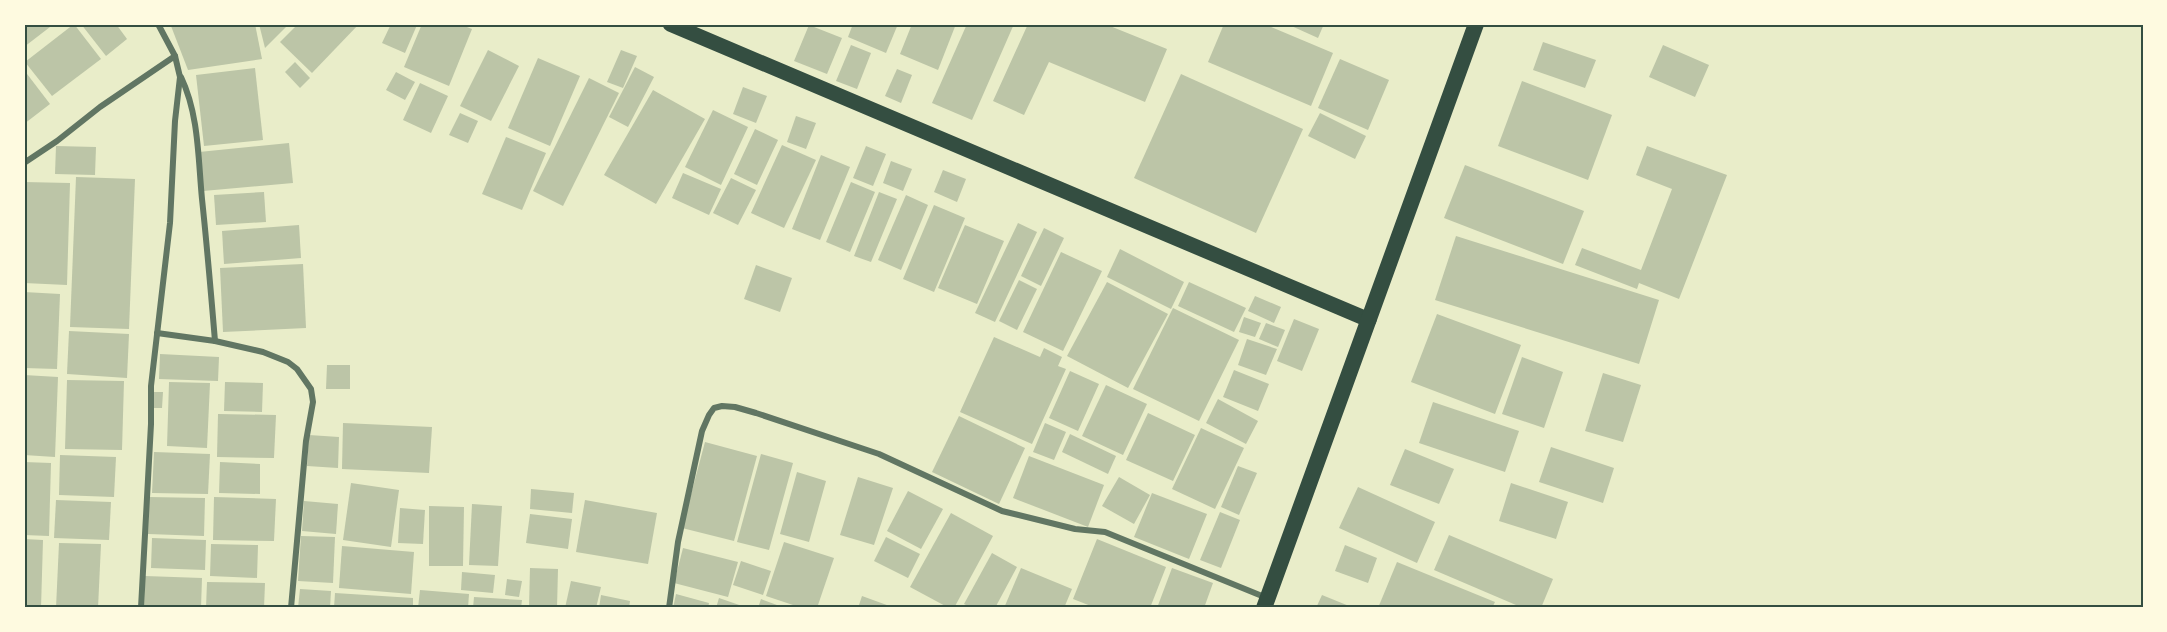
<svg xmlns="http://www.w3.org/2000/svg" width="2167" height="632" viewBox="0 0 2167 632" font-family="'Public Sans',sans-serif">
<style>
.building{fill:#bcc5a7}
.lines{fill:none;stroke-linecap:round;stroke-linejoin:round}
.minor{stroke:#617663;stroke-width:6}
.primary{stroke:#344e41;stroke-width:15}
.trunk{stroke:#344e41;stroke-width:16}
.neatline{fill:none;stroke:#344e41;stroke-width:2}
</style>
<rect width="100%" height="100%" fill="#e9edc9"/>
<g class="building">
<polygon points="24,24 48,24 50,27 24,47"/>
<polygon points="74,24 101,59 52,96 25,62"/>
<polygon points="81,24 116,24 127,39 106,56"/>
<polygon points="174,24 255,24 262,59 188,70 171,26"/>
<polygon points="259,24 289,24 265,48"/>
<polygon points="298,24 359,24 312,73 280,42"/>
<polygon points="391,24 417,25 405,53 382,43"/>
<polygon points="422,24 459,24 472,29 449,86 404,67"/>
<polygon points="853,24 898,24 886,53 848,37"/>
<polygon points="912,24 956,24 938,70 900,54"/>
<polygon points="967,24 1014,24 972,120 932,103"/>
<polygon points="1028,24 1105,24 1167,49 1145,102 1049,62 1024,115 993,101"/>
<polygon points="1224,24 1264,24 1333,53 1311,106 1208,62"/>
<polygon points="1287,24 1324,24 1318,38"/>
<polygon points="809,25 842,38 827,74 794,61"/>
<polygon points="1543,42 1596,60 1585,88 1533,70"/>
<polygon points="851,45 871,53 857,89 836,81"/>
<polygon points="1663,45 1709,65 1695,97 1649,77"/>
<polygon points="488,50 519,66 491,121 460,106"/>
<polygon points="621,50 637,56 623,88 607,82"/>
<polygon points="538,58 580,76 550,146 508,128"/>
<polygon points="1340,59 1389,80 1368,130 1318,108"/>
<polygon points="295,62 310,78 300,88 285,72"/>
<polygon points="635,67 654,77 628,127 609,117"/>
<polygon points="255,68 263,140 204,146 196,75"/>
<polygon points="897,69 912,75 901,103 885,96"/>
<polygon points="24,70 50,104 24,124"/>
<polygon points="396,72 415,82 405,100 386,90"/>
<polygon points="1181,74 1303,129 1256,233 1134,178"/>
<polygon points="589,78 619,93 563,206 533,191"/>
<polygon points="1522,81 1612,115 1588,180 1498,146"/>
<polygon points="420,83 448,96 431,133 403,120"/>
<polygon points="743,87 767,96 756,123 733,114"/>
<polygon points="653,90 705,119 656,204 604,175"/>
<polygon points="713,110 748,127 721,185 685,167"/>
<polygon points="460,113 478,121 468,143 449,135"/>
<polygon points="1320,113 1366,136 1355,159 1308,136"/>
<polygon points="796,116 816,123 806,149 787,142"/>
<polygon points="755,129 778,140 757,185 734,174"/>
<polygon points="506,137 546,153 522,210 482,194"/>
<polygon points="289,143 293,183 203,191 199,152"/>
<polygon points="782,145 816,160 784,228 751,213"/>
<polygon points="56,146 96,147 95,175 55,174"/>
<polygon points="866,146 886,154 873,186 853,178"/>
<polygon points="1647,146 1727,175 1679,299 1639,283 1637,289 1575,265 1582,248 1641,270 1672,189 1636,175"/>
<polygon points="821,155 850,167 820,240 792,229"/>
<polygon points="891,161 912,169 903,191 883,183"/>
<polygon points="1465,165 1584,211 1563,264 1444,218"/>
<polygon points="943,170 966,179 957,202 934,192"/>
<polygon points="683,173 721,189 709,215 672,198"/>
<polygon points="76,177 135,179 129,329 70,327"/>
<polygon points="731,178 756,190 738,225 713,213"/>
<polygon points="24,182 70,183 67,285 24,283"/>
<polygon points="851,182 875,192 850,252 826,242"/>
<polygon points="264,192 266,222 216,225 214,195"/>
<polygon points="879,192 897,199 871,262 854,256"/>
<polygon points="906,195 928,205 901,270 878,260"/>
<polygon points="934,205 965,218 934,292 903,279"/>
<polygon points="1018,223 1037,232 995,322 975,313"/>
<polygon points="299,225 301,258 224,264 222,231"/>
<polygon points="965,225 1004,241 977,304 938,288"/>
<polygon points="1044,228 1064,238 1041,286 1021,276"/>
<polygon points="1456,236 1659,300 1639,364 1435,300"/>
<polygon points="1120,249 1184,282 1171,309 1107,277"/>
<polygon points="1061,252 1102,271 1063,351 1023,332"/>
<polygon points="303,264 306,328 223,332 220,268"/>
<polygon points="756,265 792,278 780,312 744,299"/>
<polygon points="1019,280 1037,289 1017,330 999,321"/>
<polygon points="1107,282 1168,314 1128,388 1067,356"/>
<polygon points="1189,282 1246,308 1234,332 1178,306"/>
<polygon points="24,292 60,294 57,369 24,368"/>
<polygon points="1255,296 1281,307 1274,323 1248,311"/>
<polygon points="1173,308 1239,340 1199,421 1133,389"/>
<polygon points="1437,314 1521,345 1495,414 1411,382"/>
<polygon points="1244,317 1261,323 1255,337 1239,332"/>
<polygon points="1294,319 1319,329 1302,371 1277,361"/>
<polygon points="1266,323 1285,330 1278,347 1259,339"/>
<polygon points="69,331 129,334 127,378 67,374"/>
<polygon points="994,337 1040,357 1044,348 1062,357 1058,366 1066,369 1032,444 960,412"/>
<polygon points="1247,339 1277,349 1266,375 1238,365"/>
<polygon points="160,354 219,357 218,381 159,379"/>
<polygon points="1522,357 1563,372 1544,428 1502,414"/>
<polygon points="327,365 350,365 350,389 326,389"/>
<polygon points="1234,370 1269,384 1258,411 1223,397"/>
<polygon points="1070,371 1099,384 1078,431 1049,418"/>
<polygon points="1603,373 1641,385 1623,442 1585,431"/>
<polygon points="24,375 58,377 55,457 24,455"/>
<polygon points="67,380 124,381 122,450 65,449"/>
<polygon points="169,382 210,383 207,448 167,446"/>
<polygon points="225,382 263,383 262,412 224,411"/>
<polygon points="1106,385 1147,404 1123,455 1082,436"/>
<polygon points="153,392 163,392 162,408 153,408"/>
<polygon points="1218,399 1258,421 1246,444 1206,423"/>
<polygon points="1433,402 1519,431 1505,472 1419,443"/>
<polygon points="1148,413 1195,435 1173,481 1126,460"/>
<polygon points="218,414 276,415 274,458 217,457"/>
<polygon points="959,416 1025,448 999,504 932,472"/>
<polygon points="343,423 432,427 429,473 342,469"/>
<polygon points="1045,423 1066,432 1054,460 1033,452"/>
<polygon points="1201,428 1244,448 1215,509 1172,489"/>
<polygon points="1070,434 1116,456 1108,474 1062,452"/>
<polygon points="309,435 339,437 338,468 307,466"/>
<polygon points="705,442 757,456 734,541 682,528"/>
<polygon points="1551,447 1614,468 1603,503 1539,482"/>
<polygon points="1405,449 1454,469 1439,504 1390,485"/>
<polygon points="154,452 210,454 208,494 152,493"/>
<polygon points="761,454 793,463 769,550 737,542"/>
<polygon points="60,455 116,457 114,497 59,495"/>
<polygon points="1029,456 1104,485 1088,527 1013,498"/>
<polygon points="24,462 51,463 49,536 24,535"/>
<polygon points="220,462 260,464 260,494 219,493"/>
<polygon points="1238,466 1257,473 1239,515 1221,507"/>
<polygon points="797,472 826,481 809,542 780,534"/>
<polygon points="858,477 893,488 874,545 840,535"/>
<polygon points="1119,477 1150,495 1134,524 1102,506"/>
<polygon points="351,483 399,490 391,547 343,540"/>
<polygon points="1511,483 1568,502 1556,539 1499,521"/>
<polygon points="1358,487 1435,522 1417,563 1339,528"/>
<polygon points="531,489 574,493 572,513 530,509"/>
<polygon points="908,491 943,509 921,549 887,531"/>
<polygon points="1152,493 1207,514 1189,559 1134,537"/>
<polygon points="149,497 205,498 204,536 148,534"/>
<polygon points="214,497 276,499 274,541 213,540"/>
<polygon points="56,500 111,502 109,540 54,538"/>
<polygon points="585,500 657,513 648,564 576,552"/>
<polygon points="304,501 338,504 336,534 302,531"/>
<polygon points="472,504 502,506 498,566 469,565"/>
<polygon points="429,506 464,507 463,566 429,566"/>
<polygon points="400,508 425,510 423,544 398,543"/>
<polygon points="1220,512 1240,520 1221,568 1200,560"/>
<polygon points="951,513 993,536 954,608 949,608 910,587"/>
<polygon points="530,514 572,519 568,549 526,543"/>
<polygon points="1449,535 1553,579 1541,608 1523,608 1434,570"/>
<polygon points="301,536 335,537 333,583 298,581"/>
<polygon points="886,537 920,554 908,578 874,561"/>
<polygon points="152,538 206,540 205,570 151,568"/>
<polygon points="24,539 43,540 41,608 24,608"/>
<polygon points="1097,539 1166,567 1150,608 1096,608 1073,599"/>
<polygon points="784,542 834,558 817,608 802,608 766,596"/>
<polygon points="59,543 101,544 98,608 56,608"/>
<polygon points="211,544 258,545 257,578 210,576"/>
<polygon points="1345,545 1377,558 1368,583 1335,571"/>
<polygon points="342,546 414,552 411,594 339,588"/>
<polygon points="683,548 738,562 728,597 674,583"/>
<polygon points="992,553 1017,567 995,608 972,608 964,604"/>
<polygon points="741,561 771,571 763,595 733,585"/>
<polygon points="1397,562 1495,602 1492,608 1378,608"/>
<polygon points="530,568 558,569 557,608 529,608"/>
<polygon points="1021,568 1072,589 1064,608 1004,608"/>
<polygon points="1172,568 1213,583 1204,608 1157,608"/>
<polygon points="462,572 495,575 493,593 461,590"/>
<polygon points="145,576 202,578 201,608 144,608"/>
<polygon points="507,579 522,581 519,597 505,595"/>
<polygon points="571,581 601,587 596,608 565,608"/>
<polygon points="207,582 265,583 264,608 206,608"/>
<polygon points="300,589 331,591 330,608 298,608"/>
<polygon points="420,590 469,594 468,608 418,608"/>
<polygon points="335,593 413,598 413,608 334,608"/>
<polygon points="676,594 709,603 708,608 673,608"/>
<polygon points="601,595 630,601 629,608 599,608"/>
<polygon points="1322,595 1354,608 1316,608"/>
<polygon points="862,596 895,608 858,608"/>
<polygon points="474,597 522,600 521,608 473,608"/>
<polygon points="719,598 748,608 716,608"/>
<polygon points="761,599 785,608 758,608"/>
</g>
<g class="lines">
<g class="minor">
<polyline points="24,163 57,141 100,107 175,56"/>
<path d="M157,333L215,341C211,293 207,246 202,199C198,158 199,115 181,77"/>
<polyline points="215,341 263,352 288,362 297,369 311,389 313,402 306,441 291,608"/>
<polyline points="141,608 151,424 151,386 170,223 175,121 180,77 175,56 158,24"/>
<polyline points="669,608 678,542 702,431 709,415 714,408 722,406 735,407 756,413 879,454 1002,511 1075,529 1105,532 1267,598"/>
</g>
<polyline class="primary" points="670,24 1369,320"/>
<polyline class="trunk" points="1264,608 1476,24"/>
</g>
<rect width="2167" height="632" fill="none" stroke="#fefae0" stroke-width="51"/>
<rect x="26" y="26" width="2116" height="580" class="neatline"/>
</svg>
